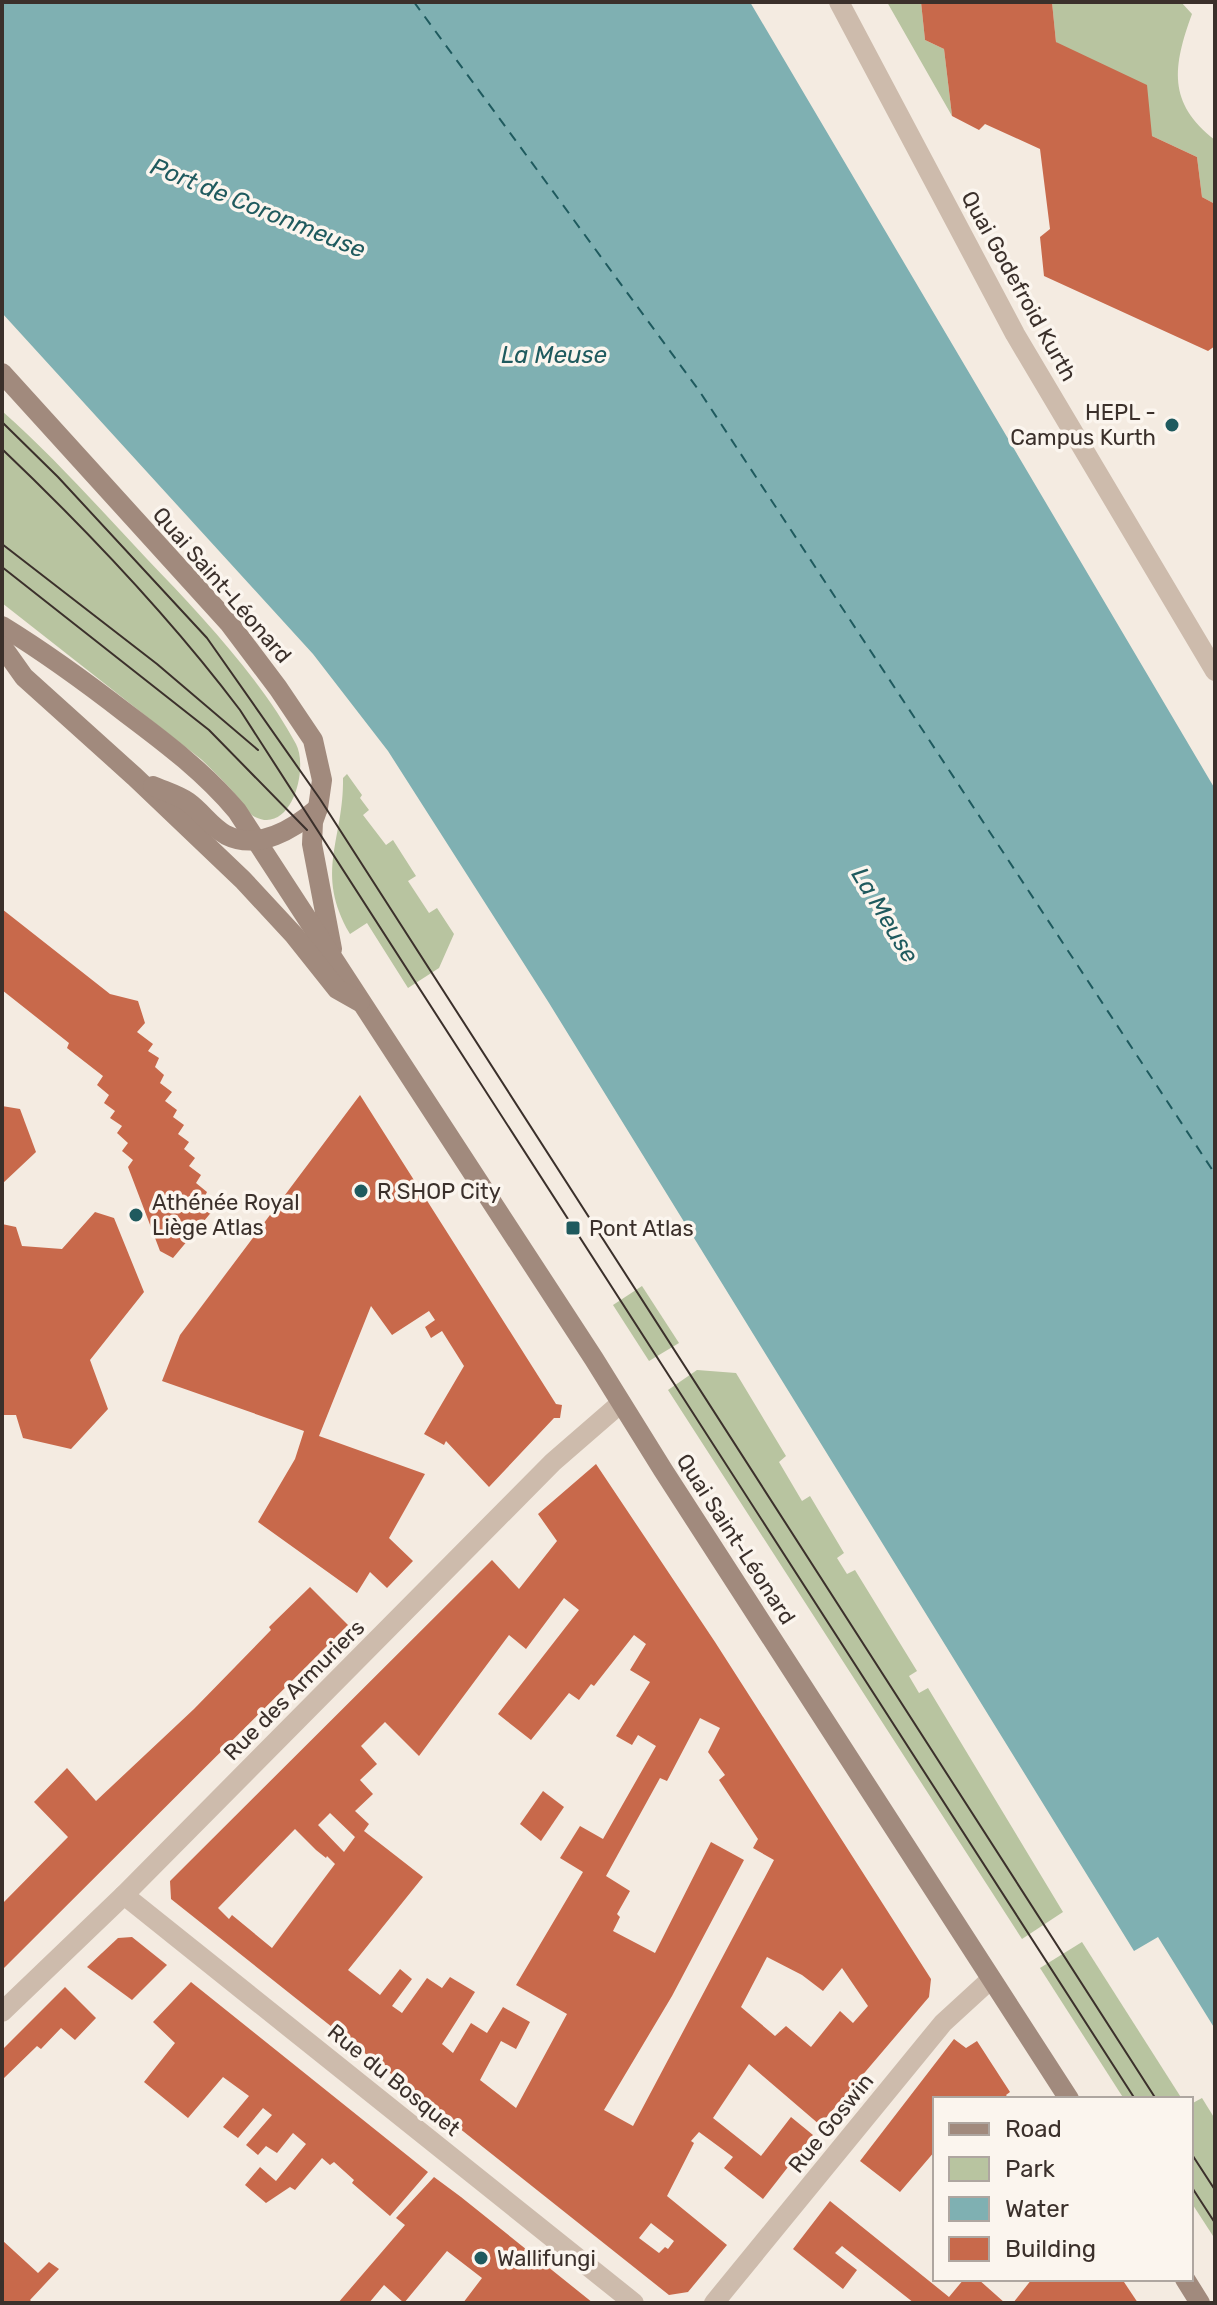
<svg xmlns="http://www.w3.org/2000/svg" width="1217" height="2305" viewBox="0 0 1217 2305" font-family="Rubik,sans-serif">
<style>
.green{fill:#b8c4a0}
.water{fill:#7fb0b2}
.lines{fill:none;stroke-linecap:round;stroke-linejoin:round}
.ferry{stroke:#1f5a5e;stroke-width:2;stroke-dasharray:10 8;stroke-linecap:butt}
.building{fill:#c8694b;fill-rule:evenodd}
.street{stroke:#cdbbac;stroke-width:20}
.secondary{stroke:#a18a7d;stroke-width:20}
.tram{stroke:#3b302b;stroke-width:2}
.poi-dot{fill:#1f5a5e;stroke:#fbf5ee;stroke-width:3}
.labels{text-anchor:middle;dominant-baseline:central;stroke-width:7;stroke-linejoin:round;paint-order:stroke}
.street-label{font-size:22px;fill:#3b302b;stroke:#fbf5ee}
.poi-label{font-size:22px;fill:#3b302b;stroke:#fbf5ee;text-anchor:start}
.water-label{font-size:24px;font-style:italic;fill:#1f5a5e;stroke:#fbf5ee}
</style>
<rect width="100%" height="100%" fill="#f4ebe1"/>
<g class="green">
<polygon points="887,2 921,2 925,40 944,49 952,116"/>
<path d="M1052,2H1181L1192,14C1173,66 1167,103 1215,140V204L1202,197L1197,157L1152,136L1056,42Z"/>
<path d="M2,411C54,457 100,509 147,559C198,612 262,680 296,744C309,769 291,835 255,817C247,813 242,802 236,795C225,782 213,771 202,760L2,603Z"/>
<path d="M347,774L362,795L360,798L369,810L363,815L386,845L393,840L416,876L408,881L429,913L437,908L454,934L439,968L408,988L367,923L350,934C314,872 344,840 343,778Z"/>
<polygon points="642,1286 679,1343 649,1361 613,1305"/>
<polygon points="697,1370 736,1373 786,1456 779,1462 802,1501 810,1496 844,1553 837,1558 847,1574 855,1570 917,1671 909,1676 919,1693 928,1688 1063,1912 1022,1939 668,1390"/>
<polygon points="1082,1942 1182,2099 1124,2099 1040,1968"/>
<polygon points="1202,2098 1215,2119 1215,2239 1191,2202 1191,2104"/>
</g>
<polygon class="water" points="2,2 750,2 1215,789 1215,2029 1158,1937 1134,1951 549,1003 388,751 313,654 2,313"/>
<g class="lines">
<polyline class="ferry" points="414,2 700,392 1215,1174"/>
</g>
<g class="building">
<polygon points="921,2 1052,2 1056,42 1147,85 1152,136 1197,157 1202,197 1215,204 1215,346 1208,351 1044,276 1040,237 1050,229 1040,149 985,124 979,130 952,116 944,49 925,40"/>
<polygon points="2,909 110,994 138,1001 145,1023 137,1032 153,1044 148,1051 159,1058 155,1067 164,1075 160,1083 172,1092 165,1101 177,1110 173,1117 184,1125 178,1134 189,1142 184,1149 195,1158 189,1166 201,1175 196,1183 207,1192 203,1200 214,1209 173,1258 160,1251 128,1167 133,1160 122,1151 128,1143 117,1133 122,1126 110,1118 115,1111 104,1103 109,1095 97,1085 103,1076 67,1048 69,1043 2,990"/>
<polygon points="360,1095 556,1404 562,1405 560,1418 554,1418 489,1487 446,1441 444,1445 424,1434 464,1366 442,1331 431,1338 425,1327 435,1320 429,1311 392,1335 371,1306 319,1436 425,1474 389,1538 413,1561 387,1588 370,1572 357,1593 258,1522 295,1459 304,1431 162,1381 180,1335"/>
<polygon points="2,1106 20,1109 36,1152 2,1184"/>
<polygon points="95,1212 114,1218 144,1292 90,1360 108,1409 71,1449 23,1438 16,1415 2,1415 2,1224 16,1227 22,1246 62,1249"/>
<path d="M596,1464L715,1642L931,1979L929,1997L820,2125L749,2064L713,2118L761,2156L791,2117L813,2135L763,2199L724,2168L733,2157L699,2132L691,2141L694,2143L667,2196L727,2245L688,2292L669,2295L171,1899L170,1881L492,1560L519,1589L557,1541L538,1514ZM564,1598L579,1610L498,1714L531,1740L569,1693L579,1700L591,1684L594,1686L634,1635L646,1644L630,1670L650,1682L616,1736L632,1745L638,1735L656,1746L603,1839L580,1826L560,1858L583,1872L516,1985L567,2014L516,2108L480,2080L501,2041L516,2049L530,2022L503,2007L487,2033L471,2023L453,2053L442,2044L475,1992L450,1977L442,1988L427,1978L402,2013L392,2006L412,1979L400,1969L380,1995L348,1970L423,1877L364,1831L369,1824L355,1811L373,1794L360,1780L377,1764L361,1746L385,1722L419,1756L509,1635L526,1649ZM700,1718L720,1728L708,1752L725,1775L719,1780L758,1839L753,1848L774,1860L633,2126L604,2110L672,1996L744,1860L711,1842L655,1953L613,1931L620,1917L617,1914L630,1891L606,1876L660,1778L667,1781ZM330,1813L355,1837L344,1852L318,1825ZM295,1829L316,1850L326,1858L327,1856L335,1864L272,1948L232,1915L229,1919L218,1908ZM767,1957L802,1975L823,1991L842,1968L868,2006L853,2023L840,2011L811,2047L786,2026L775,2036L741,2007ZM651,2223L674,2241L668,2249L665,2247L659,2253L639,2238Z"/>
<polygon points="310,1587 348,1625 2,1970 2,1904 68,1837 34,1802 67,1768 96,1801 194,1709 271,1630 269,1627"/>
<polygon points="543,1791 564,1807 541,1841 520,1824"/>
<polygon points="132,1937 167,1965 132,2000 87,1967 118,1938"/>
<polygon points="191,1982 428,2172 390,2216 352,2183 354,2180 334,2162 330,2165 322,2158 295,2190 290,2187 266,2203 245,2185 260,2167 276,2181 306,2144 293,2133 277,2153 266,2146 258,2155 246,2145 272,2115 263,2108 238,2138 223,2127 249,2096 223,2077 188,2118 144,2082 175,2043 153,2022"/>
<polygon points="65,1987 96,2018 75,2040 61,2028 41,2049 37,2046 2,2080 2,2050"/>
<polygon points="954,2039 966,2048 977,2041 1010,2092 1006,2095 1009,2099 935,2099 935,2151 900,2192 860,2161"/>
<polygon points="434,2177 461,2197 593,2303 463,2303 482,2278 447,2251 404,2303 384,2285 369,2303 338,2303 405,2225 396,2218"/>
<polygon points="830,2201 949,2297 964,2279 978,2279 1005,2303 914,2303 842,2246 835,2253 857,2270 843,2289 793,2249"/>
<polygon points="2,2240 38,2273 49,2262 59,2269 30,2300 33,2303 2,2303"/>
<polygon points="1032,2279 1122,2279 1138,2303 1013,2303"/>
</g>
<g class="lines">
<g class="street">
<polyline points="839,2 1015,334 1215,671"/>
<polyline points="124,1895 634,2303"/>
<polyline points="2,2012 124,1895 553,1462 621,1403"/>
<polyline points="714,2303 943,2023 991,1979"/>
</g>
<g class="secondary">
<polyline points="2,373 229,623 278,688 313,740 322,780 318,808 313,822 312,844 332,949"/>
<path d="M2,626C46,653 87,683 127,714C167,744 205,773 237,811L594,1359L663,1470L1069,2099"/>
<polyline points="2,646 24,677 135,777 243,880 294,935 337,989 360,1002"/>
<path d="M153,786C164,791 178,795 188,802C202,812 211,827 226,835C258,851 294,829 318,808"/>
<polyline points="1185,2279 1200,2303"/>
</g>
<g class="tram">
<polyline points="2,422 58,477 207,638 320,799 1156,2099"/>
<path d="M2,449C87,530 169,616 240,710L1135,2099"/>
<polyline points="2,544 157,664 258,750"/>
<polyline points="2,567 209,730 307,830"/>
<polyline points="1191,2153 1215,2190"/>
<polyline points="1191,2186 1215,2223"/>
</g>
</g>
<g class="poi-dot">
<circle cx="1172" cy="425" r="8"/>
<circle cx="361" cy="1191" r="8"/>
<circle cx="136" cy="1215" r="8"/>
<rect x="565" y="1220" width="16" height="16" rx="4"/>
<circle cx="481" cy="2258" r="8"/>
</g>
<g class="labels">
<g class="street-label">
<text transform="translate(1019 286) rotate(61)">Quai Godefroid Kurth</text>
<text transform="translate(222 585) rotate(49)">Quai Saint-Léonard</text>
<text transform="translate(736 1539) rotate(57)">Quai Saint-Léonard</text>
<text transform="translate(294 1690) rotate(-45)">Rue des Armuriers</text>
<text transform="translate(394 2080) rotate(39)">Rue du Bosquet</text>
<text transform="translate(831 2123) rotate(-51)">Rue Goswin</text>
</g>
<g class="poi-label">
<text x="1156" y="412" text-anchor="end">HEPL -<tspan x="1156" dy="25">Campus Kurth</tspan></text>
<text x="377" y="1191">R SHOP City</text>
<text x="152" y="1202">Athénée Royal<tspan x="152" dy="25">Liège Atlas</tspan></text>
<text x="589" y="1228">Pont Atlas</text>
<text x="497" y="2258">Wallifungi</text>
</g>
<g class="water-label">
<text transform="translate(258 208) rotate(22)">Port de Coronmeuse</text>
<text x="554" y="355">La Meuse</text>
<text transform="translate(885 915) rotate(59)">La Meuse</text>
</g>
</g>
<rect width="1217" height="2305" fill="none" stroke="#3b302b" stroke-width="8"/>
<rect x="933" y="2097" width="260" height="184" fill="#fbf5ee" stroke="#aea6a0" stroke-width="2"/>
<rect x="949" y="2123" width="40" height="12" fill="#a18a7d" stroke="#aea6a0" stroke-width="2"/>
<text x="1005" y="2137" font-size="24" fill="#3b302b">Road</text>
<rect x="949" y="2157" width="40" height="24" fill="#b8c4a0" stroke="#aea6a0" stroke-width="2"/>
<text x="1005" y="2177" font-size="24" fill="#3b302b">Park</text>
<rect x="949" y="2197" width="40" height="24" fill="#7fb0b2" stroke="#aea6a0" stroke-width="2"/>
<text x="1005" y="2217" font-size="24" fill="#3b302b">Water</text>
<rect x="949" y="2237" width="40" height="24" fill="#c8694b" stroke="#aea6a0" stroke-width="2"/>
<text x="1005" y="2257" font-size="24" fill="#3b302b">Building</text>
</svg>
